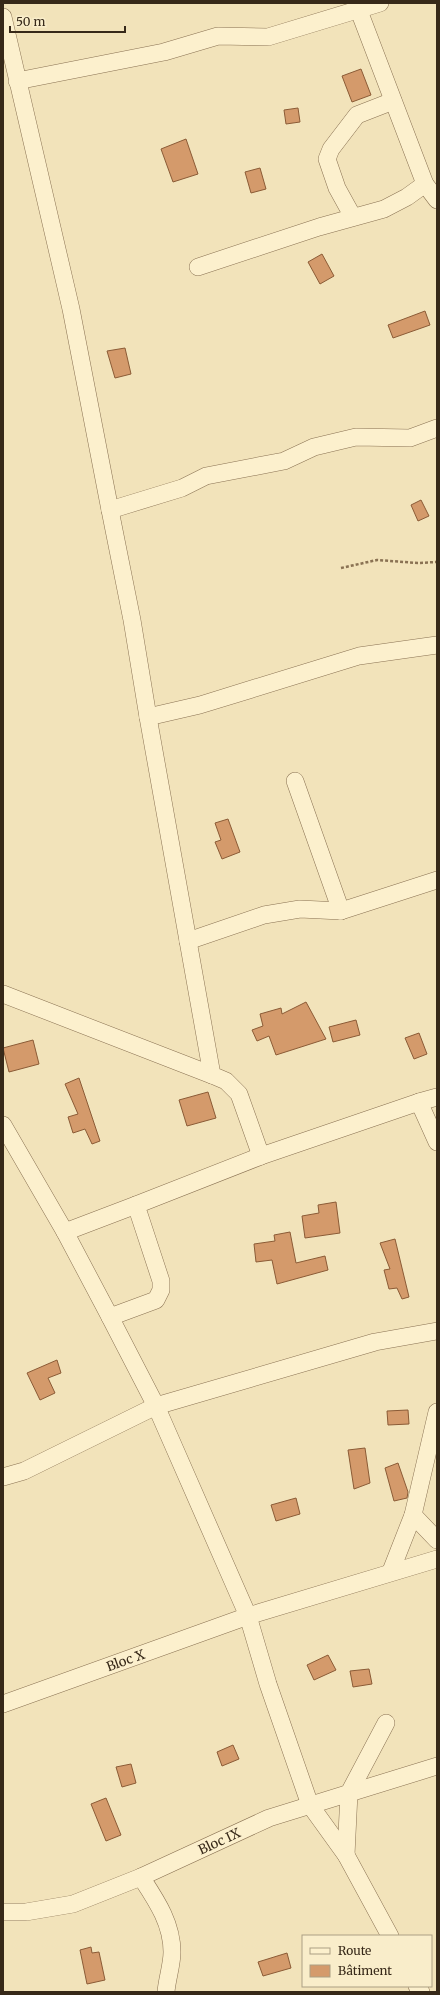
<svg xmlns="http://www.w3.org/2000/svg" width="440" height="1995" viewBox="0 0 440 1995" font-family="Merriweather,serif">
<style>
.building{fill:#d49a6b;stroke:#8b5b36}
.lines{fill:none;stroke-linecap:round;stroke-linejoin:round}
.street-casing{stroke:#8a7253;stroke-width:18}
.path{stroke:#8a7253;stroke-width:2.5;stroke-dasharray:3 2;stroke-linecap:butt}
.street{stroke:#fcf0cd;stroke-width:17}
.labels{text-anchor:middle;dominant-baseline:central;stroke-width:3;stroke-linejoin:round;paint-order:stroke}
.street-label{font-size:13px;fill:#372919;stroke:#f9edca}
</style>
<rect width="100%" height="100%" fill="#f2e3ba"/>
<g class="building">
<polygon points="361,69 371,95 352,102 342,76"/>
<polygon points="298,108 300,122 286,124 284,110"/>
<polygon points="186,139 198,174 173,182 161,149"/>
<polygon points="260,168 266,189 251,193 245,172"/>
<polygon points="322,254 334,276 320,284 308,262"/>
<polygon points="425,311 430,325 393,338 388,325"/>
<polygon points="125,348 131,374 115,378 107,351"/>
<polygon points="421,500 429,516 418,521 411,505"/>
<polygon points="228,819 240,852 222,859 215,842 221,840 215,823"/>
<polygon points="306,1002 326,1039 276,1055 269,1036 257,1041 252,1030 263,1026 260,1014 281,1008 282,1014"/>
<polygon points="356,1020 360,1035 333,1042 329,1027"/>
<polygon points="419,1033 427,1054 414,1059 405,1038"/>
<polygon points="33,1040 39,1064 9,1072 3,1048"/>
<polygon points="79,1078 100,1141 92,1144 85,1129 73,1133 68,1117 78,1114 65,1084"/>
<polygon points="208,1092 216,1118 187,1126 179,1100"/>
<polygon points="336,1202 340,1233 305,1238 302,1216 319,1213 318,1205"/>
<polygon points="290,1232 296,1263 325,1256 328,1270 277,1284 272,1260 256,1262 254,1244 275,1241 274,1235"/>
<polygon points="395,1239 409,1297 402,1299 397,1288 389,1289 384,1270 390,1269 380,1243"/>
<polygon points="57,1360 61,1373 48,1378 55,1393 40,1400 27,1373"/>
<polygon points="408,1410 409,1424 388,1425 387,1411"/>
<polygon points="365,1448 370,1483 354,1489 348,1450"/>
<polygon points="398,1463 408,1492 407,1498 394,1501 385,1468"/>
<polygon points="296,1498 300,1514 276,1521 271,1505"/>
<polygon points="328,1655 336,1670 314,1680 307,1665"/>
<polygon points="369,1669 372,1684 353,1687 350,1671"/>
<polygon points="233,1745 239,1759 222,1766 217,1752"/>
<polygon points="131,1764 136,1783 122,1787 116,1767"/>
<polygon points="106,1798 121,1835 106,1841 91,1804"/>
<polygon points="91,1947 92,1953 99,1952 105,1980 87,1984 80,1950"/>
<polygon points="287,1953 291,1968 263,1976 258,1962"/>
</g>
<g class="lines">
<g class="street-casing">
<g id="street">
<polyline points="356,3 425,184 437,200"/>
<polyline points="3,17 71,309 110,510 132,620 148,717 212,1075 226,1081 239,1094 261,1156"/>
<polyline points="17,81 164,52 218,36 268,37 380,3"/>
<polyline points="353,217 337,188 327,159 331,149 357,115 393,101"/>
<polyline points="198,267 319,227 384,209 407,197 425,184"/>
<polyline points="110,510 182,488 206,476 284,461 314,447 356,437 410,438 437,428"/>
<polyline points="148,717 200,705 359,656 437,645"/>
<polyline points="295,781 341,911"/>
<polyline points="188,941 264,915 300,909 341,911 437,880"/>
<polyline points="3,994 212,1075"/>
<polyline points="419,1102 437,1097"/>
<polyline points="3,1125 65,1232"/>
<polyline points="437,1142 419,1102 261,1156 136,1205 161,1281 161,1290 156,1300 110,1317 156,1406 375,1342 437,1331"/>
<polyline points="110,1317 65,1232 136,1205"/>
<polyline points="437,1412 413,1515 437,1540"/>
<polyline points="3,1477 24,1471 156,1406 248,1616 437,1559"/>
<polyline points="391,1571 413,1515"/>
<path id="s1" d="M3,1704L248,1616L268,1684L310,1805L346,1855L390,1936"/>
<polyline points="346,1855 349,1793 386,1723"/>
<path d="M141,1877C156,1900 172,1923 172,1952C172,1965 167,1979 166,1992"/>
<path id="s2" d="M3,1912H26L73,1904L141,1877L269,1818L437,1766"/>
<polyline points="417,1986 421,1992"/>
</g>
</g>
<polyline class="path" points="341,568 377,560 418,563 437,562"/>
<use href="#street" class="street"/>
</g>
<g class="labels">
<g class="street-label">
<text stroke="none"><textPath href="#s1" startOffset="130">Bloc X</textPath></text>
<text stroke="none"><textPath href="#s2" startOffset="230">Bloc IX</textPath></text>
</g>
</g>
<rect width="440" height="1995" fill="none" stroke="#372919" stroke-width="8"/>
<rect x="302" y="1935" width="130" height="52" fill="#f9edca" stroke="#ab9f83"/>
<rect x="310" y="1948" width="20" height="6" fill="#fcf0cd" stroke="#ab9f83"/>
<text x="338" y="1955" font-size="12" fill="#372919">Route</text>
<rect x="310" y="1965" width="20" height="12" fill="#d49a6b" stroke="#ab9f83"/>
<text x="338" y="1975" font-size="12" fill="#372919">Bâtiment</text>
<path d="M10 26v6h115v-6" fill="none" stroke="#372919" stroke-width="2"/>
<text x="16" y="26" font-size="12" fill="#372919" stroke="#f9edca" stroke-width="3" paint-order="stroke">50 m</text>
</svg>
